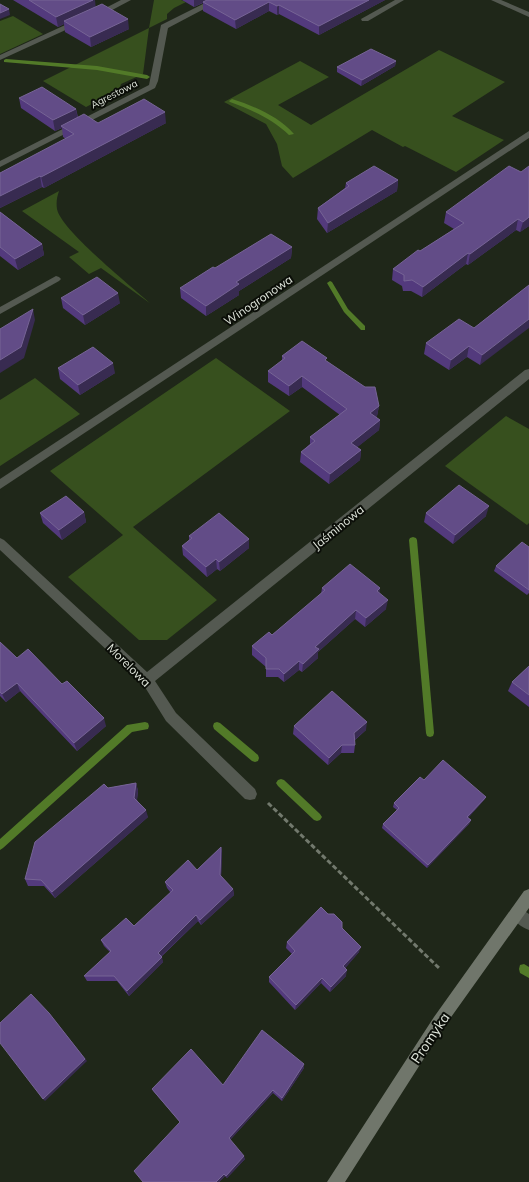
<svg xmlns="http://www.w3.org/2000/svg" width="529" height="1182" viewBox="0 0 529 1182" font-family="Mulish,sans-serif">
<style>
.green{fill:#37501e}
.lines{fill:none;stroke-linecap:round;stroke-linejoin:round}
.stream{fill:#527a28;fill-rule:evenodd}
.path{stroke:#72796d;stroke-width:3;stroke-dasharray:5 2.5;stroke-linecap:butt}
.lane{fill:#545951;fill-rule:evenodd}
.street{fill:#545951;fill-rule:evenodd}
.secondary{fill:#70766b;fill-rule:evenodd}
.wall{fill:#533a7d}
.shaded-wall{fill:#382b51}
.building{fill:#624c87;stroke:#766495}
.labels{text-anchor:middle;dominant-baseline:central;stroke-width:4;stroke-linejoin:round;paint-order:stroke}
.far-street-label{font-size:10px;fill:#e0e6dc;stroke:#0b0e08}
.street-label{font-size:12px;fill:#e0e6dc;stroke:#0b0e08}
.near-street-label{font-size:14px;fill:#e0e6dc;stroke:#0b0e08}
</style>
<rect width="100%" height="100%" fill="#1f2719"/>
<g class="green">
<polygon points="154,0 181,0 186,2 174,8 167,14 167,19 149,28 143,74 121,84 119,90 86,107 43,81 149,28"/>
<polygon points="13,16 43,34 0,54 0,21"/>
<polygon points="439,50 505,82 452,116 504,140 456,172 405,146 403,147 372,130 293,178 282,166 277,144 266,124 224,102 300,61 329,77 278,105 311,125"/>
<path d="M59,191C57,197 56,202 57,209C61,230 132,287 151,304L101,268L89,274L69,257L79,252L22,211Z"/>
<polygon points="216,358 290,411 133,527 217,600 167,640 139,640 68,577 123,535 50,471"/>
<polygon points="35,378 80,414 0,466 0,400"/>
<polygon points="506,416 529,429 529,523 527,525 445,466"/>
</g>
<g class="lines">
<g class="stream">
<polygon points="6,59 97,66 147,75 150,77 147,79 97,70 4,62 4,60"/>
<path d="M232,99C254,106 278,116 294,134L289,135C272,119 252,110 230,102L229,101Z"/>
<polygon points="330,281 332,282 348,309 365,326 365,330 361,330 344,312 327,283"/>
<polygon points="413,537 416,538 417,540 434,733 433,736 430,737 427,736 426,733 409,540 410,538"/>
<polygon points="145,722 148,723 149,726 148,729 132,732 3,848 0,850 0,839 127,725"/>
<polygon points="217,722 220,723 258,755 259,758 258,761 255,762 252,761 214,729 213,726 214,723"/>
<polygon points="281,779 284,780 320,814 322,817 320,820 317,821 314,820 278,786 276,783 278,780"/>
<polygon points="524,964 529,967 529,978 520,973 519,969 520,965"/>
</g>
<polyline class="path" points="268,803 440,969"/>
<g class="lane">
<polygon points="121,0 131,0 99,17 96,17 92,15"/>
<polygon points="395,0 404,0 368,21 362,21 361,19"/>
<polygon points="76,20 82,20 83,22 0,60 0,55"/>
</g>
<g class="street">
<polygon points="211,0 221,0 168,28 158,81 155,88 0,167 0,161 149,85 161,25"/>
<polygon points="491,0 501,0 529,12 529,17"/>
<polygon points="529,131 529,138 0,489 0,479"/>
<polygon points="56,276 59,277 61,279 59,281 0,314 0,307"/>
<polygon points="529,369 529,379 155,681 176,713 255,789 257,794 255,799 250,800 245,799 166,721 143,684 0,550 0,538 4,540 147,672 525,370"/>
<path d="M517,906L529,914V930C521,927 513,921 510,913L512,908Z"/>
</g>
<polygon class="secondary" points="529,889 529,908 444,1027 345,1182 327,1182 434,1017 524,891"/>
</g>
<g class="wall">
<polygon points="13,0 95,0 95,7 129,29 91,47 65,32 64,24 58,27"/>
<polygon points="182,0 385,0 319,35 279,14 277,15 269,11 236,29 203,11 203,3 194,7"/>
<polygon points="396,61 395,66 361,86 337,72 337,67"/>
<polygon points="19,98 76,109 78,117 98,123 166,123 44,188 42,187 0,208 0,173 66,139 63,137 62,128 55,131 21,108"/>
<polygon points="521,172 529,226 520,232 516,230 468,265 466,264 422,297 411,291 403,291 402,286 392,280 393,269 454,229 444,223 446,212"/>
<polygon points="398,180 397,191 327,233 317,219 318,208 345,188 346,183"/>
<polygon points="0,212 42,244 44,255 18,270 0,256"/>
<polygon points="292,247 291,258 239,291 239,295 206,316 181,298 180,288"/>
<polygon points="529,285 480,365 467,357 449,370 424,354 426,343 474,328"/>
<polygon points="61,298 120,303 85,325 63,308"/>
<polygon points="282,356 327,362 379,406 377,416 376,417 380,420 379,430 357,447 361,450 360,460 329,484 300,462 301,452 310,444 310,437 340,415 302,387 289,396 268,382 268,371 282,361"/>
<polygon points="58,368 115,373 80,395 60,379"/>
<polygon points="84,512 86,522 62,540 43,523 40,513"/>
<polygon points="426,513 486,516 453,544 424,522"/>
<polygon points="189,536 249,548 220,571 217,569 207,577 183,555 182,546 189,540"/>
<polygon points="529,547 529,593 527,595 494,571 496,566"/>
<polygon points="322,588 380,588 379,593 386,609 365,627 355,619 318,652 318,658 302,672 299,670 284,682 278,677 266,677 266,667 252,655 252,646 272,635 321,594"/>
<polygon points="0,642 17,658 62,684 106,726 77,751 20,691 6,702 0,696"/>
<polygon points="529,666 529,707 508,691 512,682"/>
<polygon points="294,726 366,730 355,740 355,745 354,753 341,753 328,765 293,734"/>
<polygon points="424,780 486,797 484,800 468,818 471,820 469,824 427,868 382,828 383,824 397,810 393,807 394,803"/>
<polygon points="136,783 138,791 137,800 148,817 55,898 44,886 28,886 25,879 108,788"/>
<polygon points="221,847 222,853 221,876 233,889 234,895 201,925 198,921 161,957 163,962 129,996 117,981 87,981 84,976 110,952 104,946 101,940 134,926 171,893 167,888 165,882 197,870"/>
<polygon points="342,928 359,952 345,968 346,976 330,992 321,983 295,1010 269,982 269,977 292,954 286,948 287,942"/>
<polygon points="304,1068 282,1101 273,1093 230,1140 245,1159 227,1178 225,1176 219,1182 143,1182 180,1122 154,1092 152,1089 223,1085"/>
</g>
<g class="shaded-wall">
<polygon points="93,0 95,0 96,10 64,21 64,24 58,27 56,17"/>
<polygon points="194,0 208,0 194,7"/>
<polygon points="369,0 385,0 319,35 319,26"/>
<polygon points="269,2 269,11 236,29 235,20"/>
<polygon points="279,5 279,14 277,15 277,6"/>
<polygon points="9,9 10,15 0,19 0,13"/>
<polygon points="128,19 129,29 91,47 90,37"/>
<polygon points="396,61 395,66 361,86 362,80"/>
<polygon points="76,109 78,120 61,126 62,128 55,131 53,120"/>
<polygon points="165,112 166,123 44,188 41,177"/>
<polygon points="40,176 42,187 0,208 0,196"/>
<polygon points="398,180 397,191 327,233 328,223"/>
<polygon points="529,217 529,226 520,232 523,222"/>
<polygon points="518,219 516,230 468,265 470,254"/>
<polygon points="42,244 44,255 18,270 15,259"/>
<polygon points="292,247 291,258 239,291 239,295 206,316 206,306 236,282"/>
<polygon points="468,253 466,264 422,297 423,287"/>
<polygon points="118,293 120,303 85,325 83,315"/>
<polygon points="33,309 35,320 24,358 0,373 0,360"/>
<polygon points="529,319 529,328 480,365 482,355"/>
<polygon points="469,346 467,357 449,370 451,360"/>
<polygon points="113,363 115,373 80,395 78,385"/>
<polygon points="302,376 302,387 289,396 289,386"/>
<polygon points="379,406 377,416 369,423 370,413"/>
<polygon points="380,420 379,430 350,453 351,443"/>
<polygon points="361,450 360,460 329,484 330,474"/>
<polygon points="489,506 486,516 453,544 455,535"/>
<polygon points="84,512 86,522 62,540 59,530"/>
<polygon points="249,539 249,548 220,571 219,562"/>
<polygon points="216,559 217,569 207,577 206,567"/>
<polygon points="380,588 379,597 377,591"/>
<polygon points="388,600 386,609 365,627 366,618"/>
<polygon points="356,610 355,619 318,652 318,658 302,672 303,664 315,647"/>
<polygon points="299,661 299,670 284,682 284,674"/>
<polygon points="17,683 20,691 6,702 2,694"/>
<polygon points="104,718 106,726 77,751 74,743"/>
<polygon points="367,722 366,730 353,741 354,733"/>
<polygon points="342,745 341,753 328,765 329,758"/>
<polygon points="136,783 138,791 136,805 134,798"/>
<polygon points="486,797 484,800 465,821 467,817"/>
<polygon points="146,810 148,817 55,898 52,892"/>
<polygon points="471,820 469,824 427,868 428,865"/>
<polygon points="221,847 222,853 221,882 220,875"/>
<polygon points="233,889 234,895 201,925 200,920"/>
<polygon points="196,915 198,921 159,958 158,953"/>
<polygon points="361,947 359,952 342,972 343,966"/>
<polygon points="162,957 163,962 129,996 127,991"/>
<polygon points="347,970 346,976 330,992 331,987"/>
<polygon points="322,978 321,983 295,1010 296,1005"/>
<polygon points="49,1013 87,1061 45,1101 43,1099"/>
<polygon points="304,1064 304,1068 282,1101 282,1098"/>
<polygon points="273,1090 273,1093 229,1141 229,1138"/>
<polygon points="244,1156 245,1159 227,1178 226,1176"/>
<polygon points="224,1174 225,1176 219,1182 216,1182"/>
</g>
<g class="building">
<polygon points="29,0 93,0 56,17"/>
<polygon points="207,0 369,0 319,26 279,5 277,6 269,2 235,20 203,2"/>
<polygon points="0,4 9,9 0,13"/>
<polygon points="102,4 128,19 90,37 64,21"/>
<polygon points="371,49 396,61 362,80 337,67"/>
<polygon points="42,87 76,109 53,120 19,98"/>
<polygon points="144,99 165,112 41,177 40,176 0,196 0,173 74,134 61,126 84,114 98,123"/>
<polygon points="374,166 398,180 328,223 318,208 349,186 346,183"/>
<polygon points="509,166 521,172 529,166 529,217 523,222 518,219 470,254 468,253 423,287 412,280 404,281 404,275 393,269 418,250 420,251 464,223 446,212"/>
<polygon points="0,212 42,244 15,259 0,247"/>
<polygon points="271,234 292,247 236,282 239,284 206,306 180,288 213,267 215,268"/>
<polygon points="97,277 118,293 83,315 61,298"/>
<polygon points="529,285 529,319 482,355 469,346 451,360 426,343 459,319 474,328"/>
<polygon points="33,309 21,347 0,360 0,329"/>
<polygon points="302,341 327,358 325,360 365,387 375,387 379,406 370,413 380,420 351,443 361,450 330,474 301,452 315,441 310,437 347,409 302,376 289,386 268,371 285,358 282,356"/>
<polygon points="93,347 113,363 78,385 58,368"/>
<polygon points="459,485 489,506 455,535 426,513"/>
<polygon points="66,496 84,512 59,530 40,513"/>
<polygon points="219,513 249,539 219,562 216,559 206,567 182,546 192,538 189,536"/>
<polygon points="522,542 529,547 529,590 496,566"/>
<polygon points="350,564 380,588 377,591 388,600 366,618 356,610 315,647 319,649 303,664 299,661 284,674 279,669 266,669 266,658 252,646 269,632 272,635 325,590 322,588"/>
<polygon points="0,642 17,658 28,649 62,684 67,681 104,718 74,743 17,683 2,694 0,692"/>
<polygon points="529,666 529,695 512,682"/>
<polygon points="332,691 367,722 354,733 355,745 342,745 329,758 294,726"/>
<polygon points="443,760 486,797 467,817 471,820 428,865 383,824 399,808 394,803 420,777 424,780"/>
<polygon points="136,783 134,798 146,810 52,892 41,880 25,879 35,842 104,784 108,788"/>
<polygon points="221,847 220,875 233,889 200,920 196,915 158,953 162,957 127,991 114,976 84,976 111,951 101,940 126,918 134,926 173,890 165,882 188,860 197,870"/>
<polygon points="321,907 328,914 334,914 342,922 342,928 361,947 343,966 347,970 331,987 322,978 296,1005 269,977 295,951 287,942"/>
<polygon points="31,994 49,1013 85,1059 43,1099 0,1043 0,1023"/>
<polygon points="262,1030 304,1064 282,1098 273,1090 229,1138 244,1156 226,1176 224,1174 216,1182 143,1182 134,1171 180,1122 152,1089 191,1049 223,1085"/>
</g>
<g class="labels">
<g class="far-street-label">
<text transform="translate(114 94) rotate(-27)">Agrestowa</text>
</g>
<g class="street-label">
<text transform="translate(258 300) rotate(-34)">Winogronowa</text>
<text transform="translate(338 527) rotate(-39)">Jaśminowa</text>
<text transform="translate(129 665) rotate(45)">Morelowa</text>
</g>
<g class="near-street-label">
<text transform="translate(430 1038) rotate(-56)">Promyka</text>
</g>
</g>
</svg>
